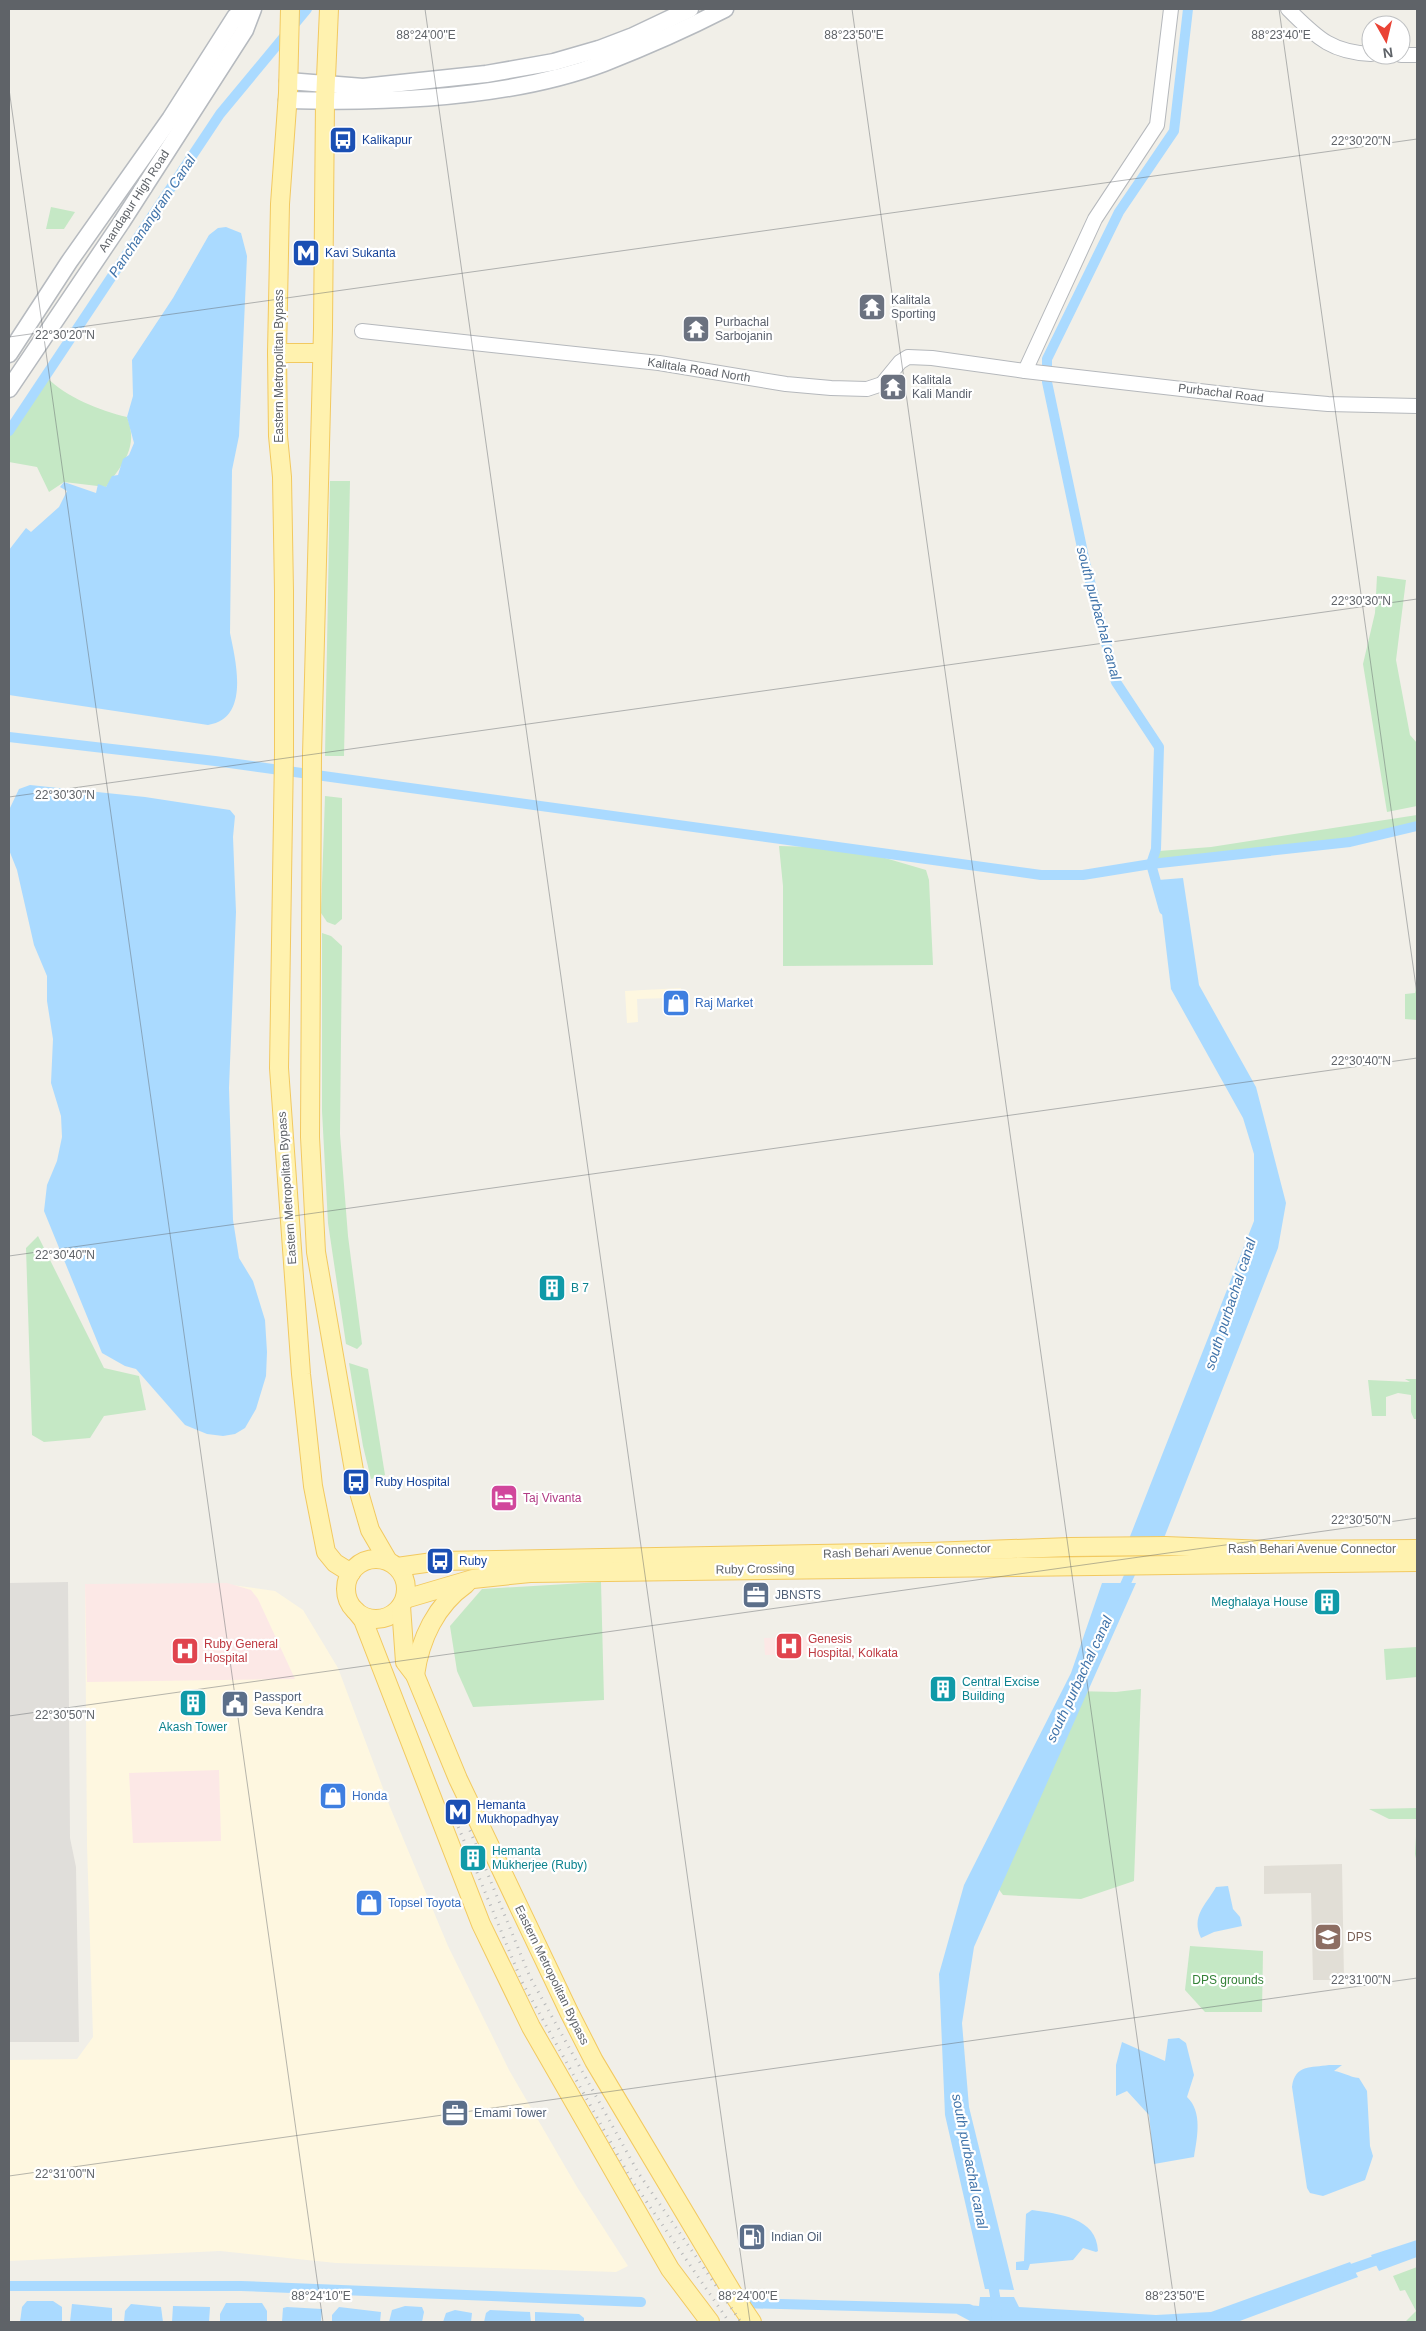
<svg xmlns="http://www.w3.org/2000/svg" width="1426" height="2331" viewBox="0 0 1426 2331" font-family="Arial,sans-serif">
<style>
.commercial{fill:#fef7e0}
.industrial{fill:#e0deda}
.education{fill:#e1ded6}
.medical{fill:#fce8e6}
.green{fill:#c5e8c5}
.water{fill:#aadaff}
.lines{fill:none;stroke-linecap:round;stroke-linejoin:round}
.canal{stroke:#aadaff;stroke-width:10}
.tertiary-casing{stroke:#b5b8bc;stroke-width:16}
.secondary-casing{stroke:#b6babf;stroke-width:19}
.primary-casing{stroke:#f2c960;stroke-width:20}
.tertiary{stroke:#fff;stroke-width:14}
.secondary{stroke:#fff;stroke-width:16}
.primary{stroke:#fff2af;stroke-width:18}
.rail{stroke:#b6b7b8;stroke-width:3;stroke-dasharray:1 6;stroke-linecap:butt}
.ticks{fill:none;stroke:#5f6368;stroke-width:1;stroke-opacity:0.45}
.labels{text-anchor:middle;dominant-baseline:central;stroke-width:4.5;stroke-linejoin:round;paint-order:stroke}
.transit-label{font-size:12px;fill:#164399;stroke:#fff;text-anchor:start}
.street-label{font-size:12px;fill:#5f6368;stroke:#fff}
.worship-label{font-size:12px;fill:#5b616d;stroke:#fff;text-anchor:start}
.shop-label{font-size:12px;fill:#366cbe;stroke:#fff;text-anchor:start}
.culture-label{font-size:12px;fill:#0d838f;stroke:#fff;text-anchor:start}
.hotel-label{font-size:12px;fill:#b23c85;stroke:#fff;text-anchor:start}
.service-label{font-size:12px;fill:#4e5e75;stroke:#fff;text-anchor:start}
.health-label{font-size:12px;fill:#be3a42;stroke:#fff;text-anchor:start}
.education-label{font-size:12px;fill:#785e54;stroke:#fff;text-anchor:start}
.park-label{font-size:12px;fill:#348238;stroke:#fff}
.water-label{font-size:14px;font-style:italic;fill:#4174aa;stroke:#fff}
.ticks-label{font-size:12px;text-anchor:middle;fill:#5f6368;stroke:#fff;stroke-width:4.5;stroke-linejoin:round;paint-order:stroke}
</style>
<rect width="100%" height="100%" fill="#f1efe8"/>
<g class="commercial">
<polygon points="681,988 682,1007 670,1008 669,998 637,999 638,1022 627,1023 625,991"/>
<polygon points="85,1584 232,1585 275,1591 303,1610 338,1668 390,1807 448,1946 509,2070 577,2187 628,2266 616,2272 336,2263 220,2251 9,2261 9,2060 77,2059 93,2037 87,1845"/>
</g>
<polygon class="industrial" points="68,1582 70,1838 76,1867 79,2042 9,2042 9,1583"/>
<polygon class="education" points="1342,1864 1344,1980 1313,1980 1311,1893 1264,1894 1264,1866"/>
<g class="medical">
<polygon points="227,1583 251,1590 258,1599 295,1679 87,1682 85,1584"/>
<polygon points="813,1637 814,1654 765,1655 764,1638"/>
<polygon points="219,1770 221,1841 133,1843 129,1773"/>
</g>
<g class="green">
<polygon points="51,207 75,212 64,229 46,229"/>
<path d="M46,377C68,398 98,410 127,417C139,447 123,464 106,487L64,482L49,492L37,467L9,462V431Z"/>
<polygon points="330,481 350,481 344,756 325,756"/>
<polygon points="1377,576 1406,580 1396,660 1410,735 1417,743 1417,806 1387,812 1363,664 1375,613"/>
<polygon points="325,796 342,798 342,919 335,925 327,922 321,913"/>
<polygon points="1417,815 1417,826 1350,842 1151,864 1159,851 1211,847"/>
<polygon points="779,846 851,848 926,870 929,880 933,965 783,966 783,886"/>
<polygon points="322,933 331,936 342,946 340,1134 348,1236 362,1344 357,1349 346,1344 328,1223 322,1111"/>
<polygon points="1417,981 1417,1020 1405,1019 1405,994 1415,993"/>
<polygon points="38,1236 104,1368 139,1376 146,1410 104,1416 90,1438 44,1442 32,1435 26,1248"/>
<polygon points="349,1363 368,1369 385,1475 371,1479 363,1446"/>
<polygon points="1405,1379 1417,1379 1417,1419 1414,1419 1411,1412 1411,1395 1398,1393 1386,1397 1386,1416 1372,1416 1368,1380 1410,1382"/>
<polygon points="601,1582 604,1700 473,1707 457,1671 450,1626 482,1589"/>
<polygon points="1417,1647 1417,1677 1386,1680 1384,1649"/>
<polygon points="1141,1689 1134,1881 1081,1899 1003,1895 987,1873 1074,1691 1116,1692"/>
<polygon points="1417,1808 1417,1863 1415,1854 1417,1819 1389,1819 1369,1809"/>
<polygon points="1190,1946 1263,1951 1262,2012 1205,2012 1185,1990"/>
<polygon points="1417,2267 1417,2322 1405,2322 1416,2311 1405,2290 1400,2291 1393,2276"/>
</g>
<g class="water">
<path d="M226,227L241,233L247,256L239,436L232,470L230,633C236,662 250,719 208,725L9,695V550L26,528L31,532L59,507L67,491L60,487L64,482L96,493L98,484L106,487L112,476L118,475L123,459L129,455L134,443L127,417L133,396L132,360L173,298L209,235L218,228Z"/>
<polygon points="30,785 145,797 230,810 235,816 233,837 236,912 229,1088 233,1220 239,1258 253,1281 265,1320 267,1352 266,1376 256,1409 245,1428 235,1434 223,1436 207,1434 185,1425 136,1369 125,1366 102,1353 44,1211 47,1185 57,1161 62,1137 61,1116 51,1083 53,1039 47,1001 47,976 34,945 17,870 9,850 9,810 19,789"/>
<polygon points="1183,878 1199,985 1256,1087 1286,1203 1278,1248 1164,1538 1129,1539 1254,1221 1254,1154 1243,1118 1171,989 1158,880"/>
<polygon points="1102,1583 1136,1583 974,1947 962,2023 969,2107 1014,2290 985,2289 945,2115 939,1974 964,1885 1071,1673"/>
<path d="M1228,1886L1233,1909L1240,1917L1242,1926L1214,1932L1201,1938C1191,1916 1205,1906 1216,1887Z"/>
<path d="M1179,2038L1186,2043L1194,2075L1187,2097C1203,2112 1197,2138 1194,2157L1154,2164L1149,2115L1127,2091L1116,2096V2065L1122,2042L1165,2061L1168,2039Z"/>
<path d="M1329,2065H1342L1334,2071C1343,2072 1349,2077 1359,2078L1367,2091L1370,2146L1373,2156L1365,2180L1323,2196L1310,2193L1307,2188L1292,2087C1295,2064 1311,2068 1329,2065Z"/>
<path d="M1032,2210C1058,2214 1097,2217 1098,2251L1096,2252L1083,2248L1073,2260L1030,2264L1028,2270H1016V2262L1024,2261L1026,2214Z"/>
<polygon points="1417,2240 1417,2257 1379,2271 1371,2255"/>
<polygon points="1350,2262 1358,2277 1237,2322 972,2322 957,2314 955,2304 979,2306 980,2297 1014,2297 1019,2307 1156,2315 1211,2312"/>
<polygon points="27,2301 53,2301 62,2307 62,2322 20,2322 22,2307"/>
<polygon points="226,2303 262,2303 267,2311 267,2322 220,2322 220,2314"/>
<polygon points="72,2304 112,2308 112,2322 70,2322"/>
<polygon points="131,2304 161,2307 163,2322 124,2322 125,2311"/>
<polygon points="173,2306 210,2307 209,2322 172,2322"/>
<polygon points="405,2306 422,2307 424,2312 422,2322 389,2322 392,2310"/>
<polygon points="287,2307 322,2309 321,2322 282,2322 283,2308"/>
<polygon points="339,2307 381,2312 380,2322 332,2322 332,2315"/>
<polygon points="455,2310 472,2313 471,2322 443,2322 446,2313"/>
<polygon points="490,2310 530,2312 531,2322 484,2322 486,2313"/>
<polygon points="535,2312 579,2314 584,2318 584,2322 535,2322"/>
</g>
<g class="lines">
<g class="canal">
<polyline points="9,431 220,114 307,9"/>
<polyline points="9,737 215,761 1041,875 1083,875 1151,864 1350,842 1417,826"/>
<polyline points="1164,910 1151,864 1156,849 1159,747 1116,682 1085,562 1047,382 1047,359 1119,212 1174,131 1188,9"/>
<polyline points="1120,1596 1144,1543"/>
<polyline points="1340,2273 1386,2257"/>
<polyline points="992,2278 997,2308 996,2322"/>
<polyline points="9,2286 241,2286 641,2302"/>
<polyline points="740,2303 969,2309"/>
</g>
<g class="tertiary-casing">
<g id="tertiary">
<path d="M1288,9C1316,36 1329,52 1371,54"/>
<polyline points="1401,55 1417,55"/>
<polyline points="362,331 659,363 786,384 831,388 867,389 882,384 900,362 908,357 932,358 1025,371 1269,399 1328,404 1417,406"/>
<polyline points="1025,371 1095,219 1157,125 1171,9"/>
</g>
</g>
<g class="secondary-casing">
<g id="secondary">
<polyline points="288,81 363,87 486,74 554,62 599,49 633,36 690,9"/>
<path d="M287,100C387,103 509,99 604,63C645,47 686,29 725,9"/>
<polyline points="9,354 69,262 170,119 235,17 246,9"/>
<polyline points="9,389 121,223 245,30 253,9"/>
</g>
</g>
<g class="primary-casing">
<g id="primary">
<polyline points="290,9 288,93 280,204 277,353 278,436 282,477 284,591 284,754 279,1068 301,1374 313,1486 326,1552 335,1563 351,1573"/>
<polyline points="329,9 325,101 323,329 312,755 310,1137 316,1252 356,1482 370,1530 388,1561"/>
<polyline points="277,353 322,353"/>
<circle cx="376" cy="1589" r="30"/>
<polyline points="397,1567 440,1561 928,1552 1070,1547 1165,1546 1267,1550 1417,1549"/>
<polyline points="405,1599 473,1579 530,1573 1417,1562"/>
<polyline points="401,1606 405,1662 415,1675 458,1779 569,2012 594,2061 735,2297 752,2322"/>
<polyline points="355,1610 363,1620 481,1924 531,2027 670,2269 710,2322"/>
<path d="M415,1675C420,1639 436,1605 466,1584"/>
</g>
</g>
<use href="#tertiary" class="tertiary"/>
<use href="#secondary" class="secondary"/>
<use href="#primary" class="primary"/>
<g class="rail">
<polyline points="462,1811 530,1977 639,2174 741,2322"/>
<polyline points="453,1814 522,1982 631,2179 729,2322"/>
</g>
</g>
<path class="ticks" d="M425,9L750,2322M852,9L1177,2322M1279,9L1417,994M9,89L323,2322M9,337L1417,139M9,797L1417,599M9,1256L1417,1058M9,1716L1417,1518M9,2176L1417,1978"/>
<defs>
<g id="bus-square" transform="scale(1.4375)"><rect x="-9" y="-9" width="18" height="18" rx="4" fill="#1a4fb4" stroke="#fff"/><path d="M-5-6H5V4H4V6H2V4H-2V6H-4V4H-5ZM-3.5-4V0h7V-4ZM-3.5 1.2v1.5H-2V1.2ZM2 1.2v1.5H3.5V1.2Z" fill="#fff"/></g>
<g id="metro-square" transform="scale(1.4375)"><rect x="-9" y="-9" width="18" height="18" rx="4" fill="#1a4fb4" stroke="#fff"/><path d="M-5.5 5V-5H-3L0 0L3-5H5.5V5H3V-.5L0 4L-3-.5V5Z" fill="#fff"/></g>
<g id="temple-square" transform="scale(1.4375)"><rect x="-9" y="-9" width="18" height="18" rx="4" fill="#6b7280" stroke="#fff"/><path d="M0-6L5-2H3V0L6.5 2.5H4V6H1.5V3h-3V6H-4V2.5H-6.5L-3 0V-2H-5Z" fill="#fff"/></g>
<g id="shop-square" transform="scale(1.4375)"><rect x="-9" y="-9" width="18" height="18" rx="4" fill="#3f7fe0" stroke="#fff"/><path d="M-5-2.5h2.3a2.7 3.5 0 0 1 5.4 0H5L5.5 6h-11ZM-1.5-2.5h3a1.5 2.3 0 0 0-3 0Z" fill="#fff"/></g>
<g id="building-square" transform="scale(1.4375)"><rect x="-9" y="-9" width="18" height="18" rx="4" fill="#0f9aa8" stroke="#fff"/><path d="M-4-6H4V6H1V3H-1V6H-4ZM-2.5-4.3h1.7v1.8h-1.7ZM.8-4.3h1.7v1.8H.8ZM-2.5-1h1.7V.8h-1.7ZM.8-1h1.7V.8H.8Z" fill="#fff"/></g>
<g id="hotel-square" transform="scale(1.4375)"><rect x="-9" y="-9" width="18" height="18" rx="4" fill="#d1479c" stroke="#fff"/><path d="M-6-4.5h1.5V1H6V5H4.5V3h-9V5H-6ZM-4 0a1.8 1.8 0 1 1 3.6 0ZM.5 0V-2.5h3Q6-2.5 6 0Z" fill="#fff"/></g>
<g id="office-square" transform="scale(1.4375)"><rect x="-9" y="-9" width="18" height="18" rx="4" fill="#5c6f8a" stroke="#fff"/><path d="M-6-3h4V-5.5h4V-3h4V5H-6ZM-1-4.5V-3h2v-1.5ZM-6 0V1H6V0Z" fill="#fff"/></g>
<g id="hospital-square" transform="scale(1.4375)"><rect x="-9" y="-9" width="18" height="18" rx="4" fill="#e0444e" stroke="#fff"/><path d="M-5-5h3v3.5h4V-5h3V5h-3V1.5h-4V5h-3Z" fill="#fff"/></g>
<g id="civic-square" transform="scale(1.4375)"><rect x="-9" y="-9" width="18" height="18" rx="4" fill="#5c6f8a" stroke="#fff"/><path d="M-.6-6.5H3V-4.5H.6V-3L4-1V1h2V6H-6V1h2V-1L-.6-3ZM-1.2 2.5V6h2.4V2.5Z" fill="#fff"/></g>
<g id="school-square" transform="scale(1.4375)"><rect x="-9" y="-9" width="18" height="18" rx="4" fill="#8d6e63" stroke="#fff"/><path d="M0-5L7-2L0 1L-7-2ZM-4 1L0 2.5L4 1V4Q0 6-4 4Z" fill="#fff"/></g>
<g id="fuel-square" transform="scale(1.4375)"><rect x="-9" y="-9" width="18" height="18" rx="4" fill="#5c6f8a" stroke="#fff"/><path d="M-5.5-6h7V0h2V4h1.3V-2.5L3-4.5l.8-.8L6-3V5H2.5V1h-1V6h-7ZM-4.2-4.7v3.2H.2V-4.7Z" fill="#fff"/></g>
</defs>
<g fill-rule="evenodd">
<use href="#bus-square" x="343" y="140"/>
<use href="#metro-square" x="306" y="253"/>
<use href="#temple-square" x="872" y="307"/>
<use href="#temple-square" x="696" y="329"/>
<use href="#temple-square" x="893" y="387"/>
<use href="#shop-square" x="676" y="1003"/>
<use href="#building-square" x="552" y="1288"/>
<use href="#bus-square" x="356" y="1482"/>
<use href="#hotel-square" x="504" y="1498"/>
<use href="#bus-square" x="440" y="1561"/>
<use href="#office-square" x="756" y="1595"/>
<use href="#building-square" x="1327" y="1602"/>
<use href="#hospital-square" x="789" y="1646"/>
<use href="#hospital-square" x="185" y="1651"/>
<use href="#building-square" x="943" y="1689"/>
<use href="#building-square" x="193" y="1703"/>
<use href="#civic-square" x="235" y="1704"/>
<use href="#shop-square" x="333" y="1796"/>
<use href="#metro-square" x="458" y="1812"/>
<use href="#building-square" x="473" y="1858"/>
<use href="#shop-square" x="369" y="1903"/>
<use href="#school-square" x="1328" y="1937"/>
<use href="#office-square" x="455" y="2113"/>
<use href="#fuel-square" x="752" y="2237"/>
</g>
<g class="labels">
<g class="transit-label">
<text x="362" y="140">Kalikapur</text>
<text x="325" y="253">Kavi Sukanta</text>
<text x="375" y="1482">Ruby Hospital</text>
<text x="459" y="1561">Ruby</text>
<text x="477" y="1805">Hemanta<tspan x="477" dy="14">Mukhopadhyay</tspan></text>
</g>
<g class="street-label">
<text transform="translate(134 201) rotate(-57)">Anandapur High Road</text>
<text transform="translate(279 366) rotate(-90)">Eastern Metropolitan Bypass</text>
<text transform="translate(699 370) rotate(9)">Kalitala Road North</text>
<text transform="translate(1221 393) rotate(7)">Purbachal Road</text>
<text transform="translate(287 1188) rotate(-94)">Eastern Metropolitan Bypass</text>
<text x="1312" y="1549">Rash Behari Avenue Connector</text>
<text transform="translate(907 1551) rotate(-2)">Rash Behari Avenue Connector</text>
<text transform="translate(755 1569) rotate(-1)">Ruby Crossing</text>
<text transform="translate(552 1975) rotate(64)">Eastern Metropolitan Bypass</text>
</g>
<g class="worship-label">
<text x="891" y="300">Kalitala<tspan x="891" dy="14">Sporting</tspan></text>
<text x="715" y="322">Purbachal<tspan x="715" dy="14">Sarbojanin</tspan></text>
<text x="912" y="380">Kalitala<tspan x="912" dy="14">Kali Mandir</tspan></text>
</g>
<g class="shop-label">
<text x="695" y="1003">Raj Market</text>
<text x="352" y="1796">Honda</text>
<text x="388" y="1903">Topsel Toyota</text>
</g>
<g class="culture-label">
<text x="571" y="1288">B 7</text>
<text x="1308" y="1602" text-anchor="end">Meghalaya House</text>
<text x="962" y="1682">Central Excise<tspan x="962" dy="14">Building</tspan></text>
<text x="193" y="1727" text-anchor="middle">Akash Tower</text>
<text x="492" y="1851">Hemanta<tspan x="492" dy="14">Mukherjee (Ruby)</tspan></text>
</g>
<g class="hotel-label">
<text x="523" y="1498">Taj Vivanta</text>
</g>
<g class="service-label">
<text x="775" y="1595">JBNSTS</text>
<text x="254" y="1697">Passport<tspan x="254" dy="14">Seva Kendra</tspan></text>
<text x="474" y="2113">Emami Tower</text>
<text x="771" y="2237">Indian Oil</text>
</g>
<g class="health-label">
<text x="808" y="1639">Genesis<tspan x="808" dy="14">Hospital, Kolkata</tspan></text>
<text x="204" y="1644">Ruby General<tspan x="204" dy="14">Hospital</tspan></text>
</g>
<g class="education-label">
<text x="1347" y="1937">DPS</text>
</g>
<g class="park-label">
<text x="1228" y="1980">DPS grounds</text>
</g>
<g class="water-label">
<text transform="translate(152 216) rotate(-56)">Panchanangram Canal</text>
<text transform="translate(1099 613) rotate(75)">south purbachal canal</text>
<text transform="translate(1230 1304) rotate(-72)">south purbachal canal</text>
<text transform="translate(1079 1679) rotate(-65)">south purbachal canal</text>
<text transform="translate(970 2161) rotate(79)">south purbachal canal</text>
</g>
</g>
<g class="ticks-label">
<text x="426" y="39">88°24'00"E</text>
<text x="854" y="39">88°23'50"E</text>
<text x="1281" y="39">88°23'40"E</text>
<text x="1361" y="145">22°30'20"N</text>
<text x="65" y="339">22°30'20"N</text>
<text x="1361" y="605">22°30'30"N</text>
<text x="65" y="799">22°30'30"N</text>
<text x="1361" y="1065">22°30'40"N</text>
<text x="65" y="1259">22°30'40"N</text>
<text x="1361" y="1524">22°30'50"N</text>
<text x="65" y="1719">22°30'50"N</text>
<text x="1361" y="1984">22°31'00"N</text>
<text x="65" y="2178">22°31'00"N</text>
<text x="321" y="2300">88°24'10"E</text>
<text x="748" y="2300">88°24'00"E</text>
<text x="1175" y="2300">88°23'50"E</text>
</g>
<rect width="1426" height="2331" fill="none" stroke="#5f6368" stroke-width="20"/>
<g transform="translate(1386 40) rotate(172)"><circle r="24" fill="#ffffff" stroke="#bfc1c3"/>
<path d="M0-4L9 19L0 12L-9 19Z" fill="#ea4335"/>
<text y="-8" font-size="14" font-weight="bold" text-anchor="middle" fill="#5f6368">N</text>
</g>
</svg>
